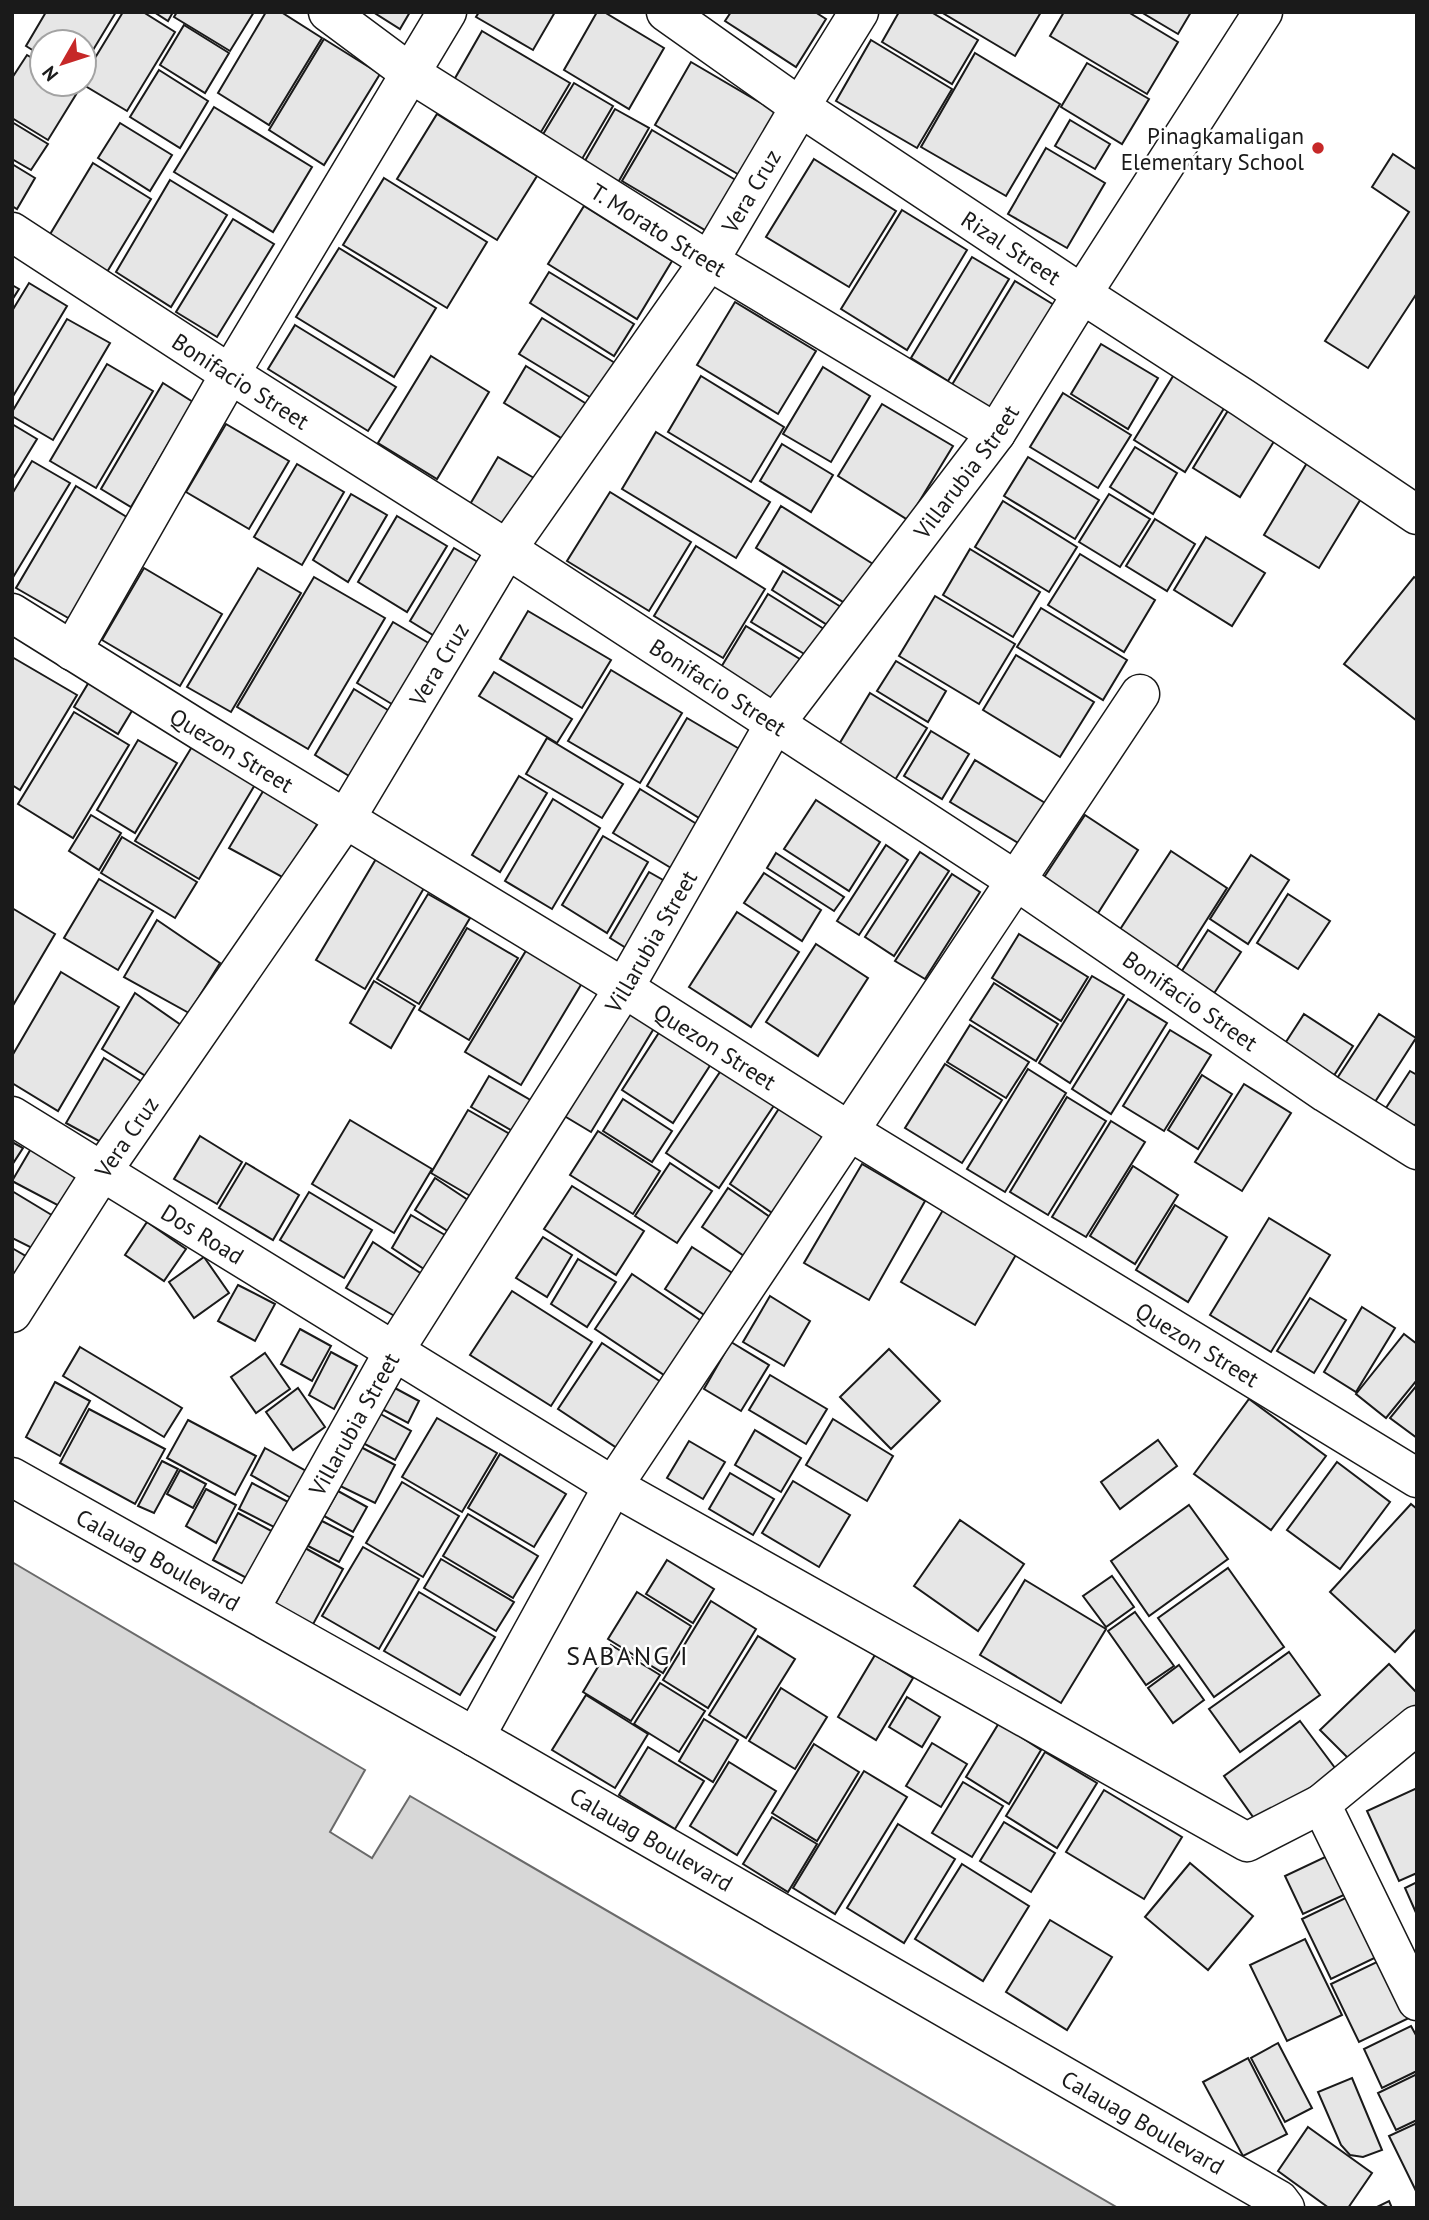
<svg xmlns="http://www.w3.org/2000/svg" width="1429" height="2220" viewBox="0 0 1429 2220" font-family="'PT Sans',sans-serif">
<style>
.water{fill:#d7d7d7;stroke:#6a6a6a;stroke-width:2}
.building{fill:#e6e6e6;stroke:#1a1a1a;stroke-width:2}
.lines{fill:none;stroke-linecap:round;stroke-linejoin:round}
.minor-casing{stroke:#1a1a1a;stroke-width:41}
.tertiary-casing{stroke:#1a1a1a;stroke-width:41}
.minor{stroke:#fff;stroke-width:38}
.tertiary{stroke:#fff;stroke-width:38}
.poi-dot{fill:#c62828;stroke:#fff;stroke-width:2.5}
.labels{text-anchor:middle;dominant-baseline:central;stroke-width:5;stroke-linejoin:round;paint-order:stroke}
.poi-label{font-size:23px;fill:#1a1a1a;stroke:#fff;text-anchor:end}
.street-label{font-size:23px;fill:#1a1a1a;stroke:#fff}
.quarter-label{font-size:26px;letter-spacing:2px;fill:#1a1a1a;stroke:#fff}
</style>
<rect width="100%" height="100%" fill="#fff"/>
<polygon class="water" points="12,1562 365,1770 330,1832 372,1858 410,1796 1118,2208 12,2208"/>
<g class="building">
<polygon points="46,12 116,12 84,65 84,42 42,42 42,56 26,46"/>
<polygon points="123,12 143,12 175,32 127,111 82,84 84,84 84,76"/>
<polygon points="154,12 173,12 168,21"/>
<polygon points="177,12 254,12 230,51 174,17"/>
<polygon points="266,12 281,12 322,38 269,125 218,93"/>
<polygon points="373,12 410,12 400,29"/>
<polygon points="479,12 555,12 533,50 476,17"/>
<polygon points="597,12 604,12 664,48 629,109 564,70"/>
<polygon points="731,12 815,12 826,19 796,67 725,21"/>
<polygon points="899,12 931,12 978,40 952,84 882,42"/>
<polygon points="941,12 1041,12 1015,56"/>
<polygon points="1064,12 1128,12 1178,42 1147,94 1050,36"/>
<polygon points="1141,12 1191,12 1178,34"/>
<polygon points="184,25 229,53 205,93 160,65"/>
<polygon points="482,31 570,83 541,132 454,80"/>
<polygon points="324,39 380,74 324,165 269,130"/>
<polygon points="871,40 952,89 917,148 836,101"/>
<polygon points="975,53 1060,104 1006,196 921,147"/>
<polygon points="27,55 42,64 42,84 74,84 80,88 48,140 12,118 12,78"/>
<polygon points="691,62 778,113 741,176 655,125"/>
<polygon points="1087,63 1149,99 1122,144 1061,107"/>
<polygon points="159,70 208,101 180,148 130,117"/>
<polygon points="574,83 613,106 582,159 542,136"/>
<polygon points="214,107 312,167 273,232 174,172"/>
<polygon points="615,109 649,128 616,186 582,166"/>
<polygon points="437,114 537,176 497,240 397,179"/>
<polygon points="1070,120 1110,144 1095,169 1055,146"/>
<polygon points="12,122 48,144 31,170 12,159"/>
<polygon points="120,123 172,155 150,191 98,158"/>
<polygon points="652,130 739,182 710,233 622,181"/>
<polygon points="1046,148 1105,183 1067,248 1008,214"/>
<polygon points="1393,154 1417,170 1417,293 1368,368 1325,341 1409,212 1372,187"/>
<polygon points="814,159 896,211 849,287 766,237"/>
<polygon points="93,163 151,199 107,272 49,236"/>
<polygon points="12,164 35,178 17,209 12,206"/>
<polygon points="384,178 487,242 447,308 343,245"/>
<polygon points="170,180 227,215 171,307 116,272"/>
<polygon points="584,206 672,261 637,319 548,264"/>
<polygon points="902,210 967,250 907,350 841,309"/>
<polygon points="233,219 274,244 217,337 176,312"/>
<polygon points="339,248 436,308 394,377 296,317"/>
<polygon points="972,257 1009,279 948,381 911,358"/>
<polygon points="549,272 634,324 614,356 530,303"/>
<polygon points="1015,281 1059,308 994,415 950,388"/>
<polygon points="29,283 67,306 12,398 12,311"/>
<polygon points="12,285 19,289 12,300"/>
<polygon points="735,302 816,351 778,414 697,365"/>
<polygon points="542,318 615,363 593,399 519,354"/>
<polygon points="67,319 110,343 53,440 12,416 12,412"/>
<polygon points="295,325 396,387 368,431 268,369"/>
<polygon points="1101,344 1158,378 1128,429 1071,394"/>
<polygon points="431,356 489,392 437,479 378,443"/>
<polygon points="107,364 153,391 96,488 50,461"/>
<polygon points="526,366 593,408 571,444 504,403"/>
<polygon points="823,367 870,396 831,462 783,434"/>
<polygon points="1175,373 1226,405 1185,472 1134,440"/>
<polygon points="701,376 784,427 751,482 668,432"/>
<polygon points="163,383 193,402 131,507 101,489"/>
<polygon points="1063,393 1131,435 1098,488 1030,447"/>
<polygon points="882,404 953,446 908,520 838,476"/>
<polygon points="1229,409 1276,438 1240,497 1193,468"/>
<polygon points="12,424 37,439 12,480"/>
<polygon points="226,424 289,461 249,529 186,492"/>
<polygon points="656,432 770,502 736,558 622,489"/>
<polygon points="782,444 833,475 811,512 760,481"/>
<polygon points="1135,447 1177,473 1153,514 1110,487"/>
<polygon points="498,457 534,478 504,527 469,506"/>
<polygon points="1028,457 1099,500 1075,539 1004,496"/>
<polygon points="32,461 70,483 12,579 12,494"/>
<polygon points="1307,463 1362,497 1319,568 1264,535"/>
<polygon points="297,464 344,492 302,565 254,537"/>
<polygon points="76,486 130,519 70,619 16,588"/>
<polygon points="610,492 691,542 649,611 567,561"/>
<polygon points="351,494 387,515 348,582 313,560"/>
<polygon points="1109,494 1150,519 1120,567 1079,542"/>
<polygon points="1003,501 1077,547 1049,592 975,547"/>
<polygon points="781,506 873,564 848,605 756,548"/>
<polygon points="397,516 447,546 407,612 358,582"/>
<polygon points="1155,519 1195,544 1167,591 1126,566"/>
<polygon points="1206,537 1265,573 1232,626 1174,590"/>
<polygon points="696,546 765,589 723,658 654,616"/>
<polygon points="454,548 488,568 446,643 410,621"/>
<polygon points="970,549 1040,592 1013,637 943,595"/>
<polygon points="1080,554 1155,600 1124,652 1048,605"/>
<polygon points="144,568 222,614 180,686 102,640"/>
<polygon points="258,568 301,593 231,712 187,687"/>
<polygon points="783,571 841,607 829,626 772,590"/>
<polygon points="314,577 385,618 308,749 237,707"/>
<polygon points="1414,577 1417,579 1417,721 1344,664"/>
<polygon points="768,594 832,634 816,661 751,622"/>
<polygon points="935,596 1015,644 979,704 899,656"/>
<polygon points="1041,608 1127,660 1103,700 1017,647"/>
<polygon points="528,611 611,660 582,708 500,659"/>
<polygon points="393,622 442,651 405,712 357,683"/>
<polygon points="746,626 808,664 781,707 720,669"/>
<polygon points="1016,655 1094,702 1060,757 983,710"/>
<polygon points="12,657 77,695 20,790 12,785"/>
<polygon points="896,661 946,691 928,722 877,691"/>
<polygon points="611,670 682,713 640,783 568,741"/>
<polygon points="494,672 572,719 557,743 479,696"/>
<polygon points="89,682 133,709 118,734 74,707"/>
<polygon points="354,689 404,720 362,784 315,755"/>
<polygon points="870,693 927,728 895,780 838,746"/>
<polygon points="74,712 129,745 73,838 18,804"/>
<polygon points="687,718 748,754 709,824 647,786"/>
<polygon points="931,731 969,754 942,799 904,776"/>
<polygon points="547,738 623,784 602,818 526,774"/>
<polygon points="138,740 177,763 135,833 97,810"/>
<polygon points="193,745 256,783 199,879 135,841"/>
<polygon points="975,760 1050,806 1025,847 950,802"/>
<polygon points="519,776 547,793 500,872 472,855"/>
<polygon points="265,788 318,823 284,878 229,848"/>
<polygon points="640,789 708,831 681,874 613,833"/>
<polygon points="553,799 600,828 552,909 505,881"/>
<polygon points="816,800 880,842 849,891 784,849"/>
<polygon points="91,815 121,833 99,870 69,851"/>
<polygon points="1085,815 1138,850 1093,921 1039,885"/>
<polygon points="603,836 648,862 607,933 562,905"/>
<polygon points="122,837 197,882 175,918 101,873"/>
<polygon points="886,845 908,860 859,935 837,921"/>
<polygon points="1171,851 1227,888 1176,968 1119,931"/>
<polygon points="920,852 949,871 894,956 865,937"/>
<polygon points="776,853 844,897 834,911 767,868"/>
<polygon points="1251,855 1289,880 1248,944 1210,919"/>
<polygon points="376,859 424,888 365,989 316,960"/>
<polygon points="649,872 677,888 639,956 610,938"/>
<polygon points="764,873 821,910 802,941 744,903"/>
<polygon points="952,874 980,892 925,979 895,961"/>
<polygon points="99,879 153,911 118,970 64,938"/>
<polygon points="428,894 470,918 419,1004 377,979"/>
<polygon points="1288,894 1330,921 1298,969 1257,943"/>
<polygon points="12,908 55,934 12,1007"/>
<polygon points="737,912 799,952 751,1027 689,987"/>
<polygon points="157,920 220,963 189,1013 124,977"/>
<polygon points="467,928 518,958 469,1040 419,1010"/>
<polygon points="1208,930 1241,952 1211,998 1178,977"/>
<polygon points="1019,934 1088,977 1061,1021 992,978"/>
<polygon points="530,944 585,978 521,1085 465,1052"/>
<polygon points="816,944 868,978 818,1056 766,1022"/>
<polygon points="61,972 119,1007 58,1111 12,1083 12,1056"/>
<polygon points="1092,976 1124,995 1070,1083 1039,1063"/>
<polygon points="374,981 415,1006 391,1048 350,1023"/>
<polygon points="994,983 1058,1024 1036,1061 970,1020"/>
<polygon points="135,993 181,1025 149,1078 102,1049"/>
<polygon points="1128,999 1167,1023 1111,1114 1072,1089"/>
<polygon points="617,1002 656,1025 591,1132 551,1108"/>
<polygon points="1304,1014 1353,1046 1333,1077 1284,1045"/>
<polygon points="1379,1014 1416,1038 1373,1105 1336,1080"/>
<polygon points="970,1025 1029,1062 1006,1098 947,1062"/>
<polygon points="1170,1030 1211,1055 1164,1131 1123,1106"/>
<polygon points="660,1031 711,1064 673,1123 622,1090"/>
<polygon points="104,1058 144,1083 108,1146 66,1123"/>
<polygon points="945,1064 1002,1100 962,1163 905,1128"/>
<polygon points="722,1069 775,1104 719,1188 666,1153"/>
<polygon points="1028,1069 1066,1093 1005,1192 967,1169"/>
<polygon points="1410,1071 1417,1075 1417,1122 1412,1129 1384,1111"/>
<polygon points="1202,1075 1232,1094 1198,1149 1168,1130"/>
<polygon points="489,1076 534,1102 516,1133 471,1107"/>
<polygon points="1244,1084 1291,1113 1242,1191 1195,1162"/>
<polygon points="1067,1097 1106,1121 1048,1215 1010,1192"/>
<polygon points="623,1099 672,1131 652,1162 603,1131"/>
<polygon points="780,1107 829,1139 778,1217 730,1184"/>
<polygon points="468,1110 522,1141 484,1204 431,1173"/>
<polygon points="350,1120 432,1169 394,1233 312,1184"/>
<polygon points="1111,1121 1145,1142 1086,1237 1052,1217"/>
<polygon points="598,1131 660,1171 633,1214 570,1175"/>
<polygon points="200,1136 242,1162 217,1204 174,1179"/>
<polygon points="12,1142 23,1148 12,1165"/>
<polygon points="32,1147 79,1178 63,1208 12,1181"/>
<polygon points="246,1163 299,1195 273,1240 219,1208"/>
<polygon points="670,1163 712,1191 677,1243 635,1216"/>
<polygon points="862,1164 925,1201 869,1300 804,1263"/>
<polygon points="1133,1166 1178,1195 1135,1264 1090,1236"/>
<polygon points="435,1178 477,1206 457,1237 415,1210"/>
<polygon points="572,1186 644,1231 616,1275 544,1229"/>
<polygon points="728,1188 773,1219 747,1258 702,1227"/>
<polygon points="12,1191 55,1217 36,1250 12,1238"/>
<polygon points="309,1192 372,1230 344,1278 280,1240"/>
<polygon points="1175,1205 1227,1237 1188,1302 1136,1270"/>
<polygon points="943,1210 1017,1253 975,1325 901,1282"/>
<polygon points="411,1215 455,1241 433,1275 392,1248"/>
<polygon points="1269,1218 1330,1255 1271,1352 1210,1315"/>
<polygon points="147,1222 186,1249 164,1281 125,1255"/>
<polygon points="543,1237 572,1255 547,1297 516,1278"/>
<polygon points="373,1242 431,1280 405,1322 346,1288"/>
<polygon points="692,1247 737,1276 709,1318 665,1289"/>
<polygon points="12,1248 29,1258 12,1290"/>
<polygon points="204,1257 229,1293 194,1318 169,1282"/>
<polygon points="578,1259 616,1282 587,1327 551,1304"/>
<polygon points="632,1274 703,1322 667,1377 595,1329"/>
<polygon points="238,1285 275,1304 255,1341 218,1321"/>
<polygon points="512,1291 592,1342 551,1406 470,1355"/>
<polygon points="770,1296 810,1321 784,1366 743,1342"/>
<polygon points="1310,1298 1346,1320 1314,1373 1277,1351"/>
<polygon points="1362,1307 1395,1328 1356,1392 1324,1372"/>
<polygon points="300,1329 331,1346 312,1381 281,1364"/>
<polygon points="1404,1334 1417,1344 1417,1380 1386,1418 1356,1394"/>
<polygon points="731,1342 769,1365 741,1411 704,1389"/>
<polygon points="602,1343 661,1382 617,1448 558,1409"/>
<polygon points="80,1347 182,1408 164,1437 63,1376"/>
<polygon points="889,1349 940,1401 891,1449 840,1397"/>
<polygon points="331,1352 357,1366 334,1409 309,1395"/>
<polygon points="265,1353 290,1389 256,1413 231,1377"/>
<polygon points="770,1375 827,1409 806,1444 749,1410"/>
<polygon points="55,1382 90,1401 60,1456 26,1437"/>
<polygon points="1417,1385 1417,1438 1390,1418"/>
<polygon points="393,1387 419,1401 408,1423 382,1409"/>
<polygon points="298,1388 325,1427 293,1450 266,1412"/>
<polygon points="1249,1399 1326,1456 1271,1530 1194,1474"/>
<polygon points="89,1409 165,1449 135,1504 60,1463"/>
<polygon points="375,1411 411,1431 395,1460 359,1441"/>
<polygon points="437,1418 497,1453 462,1512 402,1477"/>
<polygon points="833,1419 893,1456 867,1501 806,1465"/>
<polygon points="188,1420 256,1456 235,1495 167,1458"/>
<polygon points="755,1430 801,1458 781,1492 735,1465"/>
<polygon points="1158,1440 1177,1466 1120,1509 1101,1482"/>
<polygon points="689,1441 725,1462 703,1499 667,1478"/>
<polygon points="357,1445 395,1465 375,1503 336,1484"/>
<polygon points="265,1448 306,1471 291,1498 251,1475"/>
<polygon points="500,1454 566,1494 534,1547 468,1508"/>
<polygon points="162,1461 178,1469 154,1513 138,1506"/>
<polygon points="1337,1462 1390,1502 1340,1569 1287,1530"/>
<polygon points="180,1470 206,1484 193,1508 167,1494"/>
<polygon points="730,1473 774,1499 753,1535 709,1509"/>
<polygon points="793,1481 850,1515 819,1567 762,1533"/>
<polygon points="402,1482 459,1516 423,1577 366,1543"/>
<polygon points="252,1483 290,1503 276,1528 239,1509"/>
<polygon points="206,1489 236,1505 216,1543 186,1526"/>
<polygon points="338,1491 367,1507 353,1532 324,1516"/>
<polygon points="1411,1504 1417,1509 1417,1628 1395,1652 1330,1592"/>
<polygon points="1189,1505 1228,1559 1149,1616 1111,1561"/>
<polygon points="238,1513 277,1534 252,1581 213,1560"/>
<polygon points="468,1514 538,1556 513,1598 443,1556"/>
<polygon points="960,1520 1024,1564 978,1631 914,1586"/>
<polygon points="322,1521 353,1537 339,1562 308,1546"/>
<polygon points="363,1547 419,1579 379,1649 322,1616"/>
<polygon points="305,1548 343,1569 311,1628 273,1608"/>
<polygon points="441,1559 514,1602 496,1631 424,1588"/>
<polygon points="667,1560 714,1589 693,1623 646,1594"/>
<polygon points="1228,1568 1284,1647 1214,1697 1158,1618"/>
<polygon points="1112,1576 1134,1607 1106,1627 1083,1596"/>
<polygon points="1025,1580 1106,1629 1061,1703 980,1655"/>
<polygon points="419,1592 495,1637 460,1695 384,1651"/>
<polygon points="637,1592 691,1626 663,1673 608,1639"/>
<polygon points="711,1601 756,1629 708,1708 663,1680"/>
<polygon points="1135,1612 1174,1666 1146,1685 1108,1631"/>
<polygon points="758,1636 795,1659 746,1738 709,1715"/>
<polygon points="611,1645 660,1675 631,1721 583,1692"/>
<polygon points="1289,1652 1320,1695 1240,1752 1209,1709"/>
<polygon points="875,1655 913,1678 876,1740 838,1717"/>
<polygon points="1389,1664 1417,1693 1417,1718 1355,1765 1320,1730"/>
<polygon points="1179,1665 1204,1700 1173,1723 1148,1688"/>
<polygon points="660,1683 705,1711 679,1752 634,1724"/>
<polygon points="781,1688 827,1717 795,1769 749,1741"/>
<polygon points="586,1695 648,1734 615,1788 552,1750"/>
<polygon points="907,1697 940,1717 922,1747 889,1727"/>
<polygon points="704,1719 738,1740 713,1782 679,1761"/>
<polygon points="1300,1721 1341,1776 1263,1831 1224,1776"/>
<polygon points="999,1723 1041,1750 1009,1804 966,1777"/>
<polygon points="932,1743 967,1764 941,1807 906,1786"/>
<polygon points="814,1744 859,1772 817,1841 772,1813"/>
<polygon points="648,1747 704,1781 675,1829 619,1795"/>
<polygon points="1045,1752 1097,1783 1057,1848 1006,1816"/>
<polygon points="729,1762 776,1791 737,1855 690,1826"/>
<polygon points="864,1771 907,1797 835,1914 793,1888"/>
<polygon points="963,1782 1003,1806 972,1857 932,1833"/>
<polygon points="1417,1788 1417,1873 1399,1881 1367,1811"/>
<polygon points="1104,1790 1182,1837 1144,1899 1066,1852"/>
<polygon points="772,1817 817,1844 788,1892 743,1864"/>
<polygon points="1004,1822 1055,1853 1031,1892 980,1861"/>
<polygon points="898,1824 955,1859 904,1943 847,1908"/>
<polygon points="1342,1849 1361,1887 1303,1914 1285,1876"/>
<polygon points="1190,1863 1253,1916 1208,1970 1145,1917"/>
<polygon points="962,1864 1029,1906 983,1981 915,1939"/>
<polygon points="1417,1882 1417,1915 1405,1888"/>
<polygon points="1360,1891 1389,1951 1331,1979 1302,1919"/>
<polygon points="1050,1920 1112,1957 1067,2030 1006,1992"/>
<polygon points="1305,1939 1342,2015 1287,2041 1250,1965"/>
<polygon points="1383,1959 1411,2017 1359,2042 1331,1984"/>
<polygon points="1411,2026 1417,2037 1417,2071 1382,2088 1364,2049"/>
<polygon points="1278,2043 1312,2108 1285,2122 1251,2058"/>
<polygon points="1248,2058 1287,2134 1243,2156 1203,2082"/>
<polygon points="1417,2074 1417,2120 1396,2130 1378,2093"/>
<polygon points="1352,2078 1382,2150 1363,2157 1350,2155 1341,2145 1318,2092"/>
<polygon points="1417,2123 1417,2190 1416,2191 1389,2136"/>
<polygon points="1308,2127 1372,2173 1348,2208 1329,2208 1278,2171"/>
<polygon points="1389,2201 1392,2208 1375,2208"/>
</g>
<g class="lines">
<g class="minor-casing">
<g id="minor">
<path id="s1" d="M328,12L410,73L709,261L996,433"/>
<path id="s2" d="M12,232L230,374L507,549L1015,880L1326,1093L1417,1150"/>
<path id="s3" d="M12,613L201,731L624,988L849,1131L1417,1478"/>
<polyline points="72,651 230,374 447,12"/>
<path id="s4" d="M12,1116L613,1486L1247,1842L1321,1804"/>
<path id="s5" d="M12,1313L103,1170L346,818L507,549L709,261L800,107L859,12"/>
<path id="s6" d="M12,1477L475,1737L1279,2200L1285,2208"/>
<path id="s7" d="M250,1609L394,1351L624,988L774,725L996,433L1082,294L1243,398L1417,515"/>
<polyline points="1417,1725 1321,1804 1417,2001"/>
<polyline points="475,1737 613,1486 1140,694"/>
</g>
</g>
<g class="tertiary-casing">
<g id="tertiary">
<path id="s8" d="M666,12L800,107L1082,294L1263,12"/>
</g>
</g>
<use href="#minor" class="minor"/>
<use href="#tertiary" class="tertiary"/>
</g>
<circle class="poi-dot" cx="1318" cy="148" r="7"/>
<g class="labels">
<g class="poi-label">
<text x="1304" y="135">Pinagkamaligan<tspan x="1304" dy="26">Elementary School</tspan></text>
</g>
<g class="street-label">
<text stroke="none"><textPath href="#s5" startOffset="1344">Vera Cruz</textPath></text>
<text stroke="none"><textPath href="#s1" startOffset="396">T. Morato Street</textPath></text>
<text stroke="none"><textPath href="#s8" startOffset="418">Rizal Street</textPath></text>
<text stroke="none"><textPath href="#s2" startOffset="273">Bonifacio Street</textPath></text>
<text stroke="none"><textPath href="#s7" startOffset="1346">Villarubia Street</textPath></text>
<text stroke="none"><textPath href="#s5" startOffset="777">Vera Cruz</textPath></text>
<text stroke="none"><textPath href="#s2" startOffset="840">Bonifacio Street</textPath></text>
<text stroke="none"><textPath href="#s3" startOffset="259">Quezon Street</textPath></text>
<text stroke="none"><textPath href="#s7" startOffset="779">Villarubia Street</textPath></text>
<text stroke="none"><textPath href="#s2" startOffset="1407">Bonifacio Street</textPath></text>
<text stroke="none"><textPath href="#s3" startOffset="826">Quezon Street</textPath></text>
<text stroke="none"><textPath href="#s5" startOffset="210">Vera Cruz</textPath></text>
<text stroke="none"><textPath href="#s4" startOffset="224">Dos Road</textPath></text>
<text stroke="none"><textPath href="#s3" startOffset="1393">Quezon Street</textPath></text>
<text stroke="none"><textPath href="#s7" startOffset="212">Villarubia Street</textPath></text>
<text stroke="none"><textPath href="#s6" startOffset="168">Calauag Boulevard</textPath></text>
<text stroke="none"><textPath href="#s6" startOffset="735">Calauag Boulevard</textPath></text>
<text stroke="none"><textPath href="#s6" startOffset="1302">Calauag Boulevard</textPath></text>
</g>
<g class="quarter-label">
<text x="628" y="1655">SABANG I</text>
</g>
</g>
<rect width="1429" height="2220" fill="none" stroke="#1a1a1a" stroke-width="28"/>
<g transform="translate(63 63) rotate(231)"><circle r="33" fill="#ffffff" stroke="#a3a3a3" stroke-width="2"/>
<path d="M0-5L12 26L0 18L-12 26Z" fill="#c62828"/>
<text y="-10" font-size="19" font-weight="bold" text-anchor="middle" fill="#1a1a1a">N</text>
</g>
</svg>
